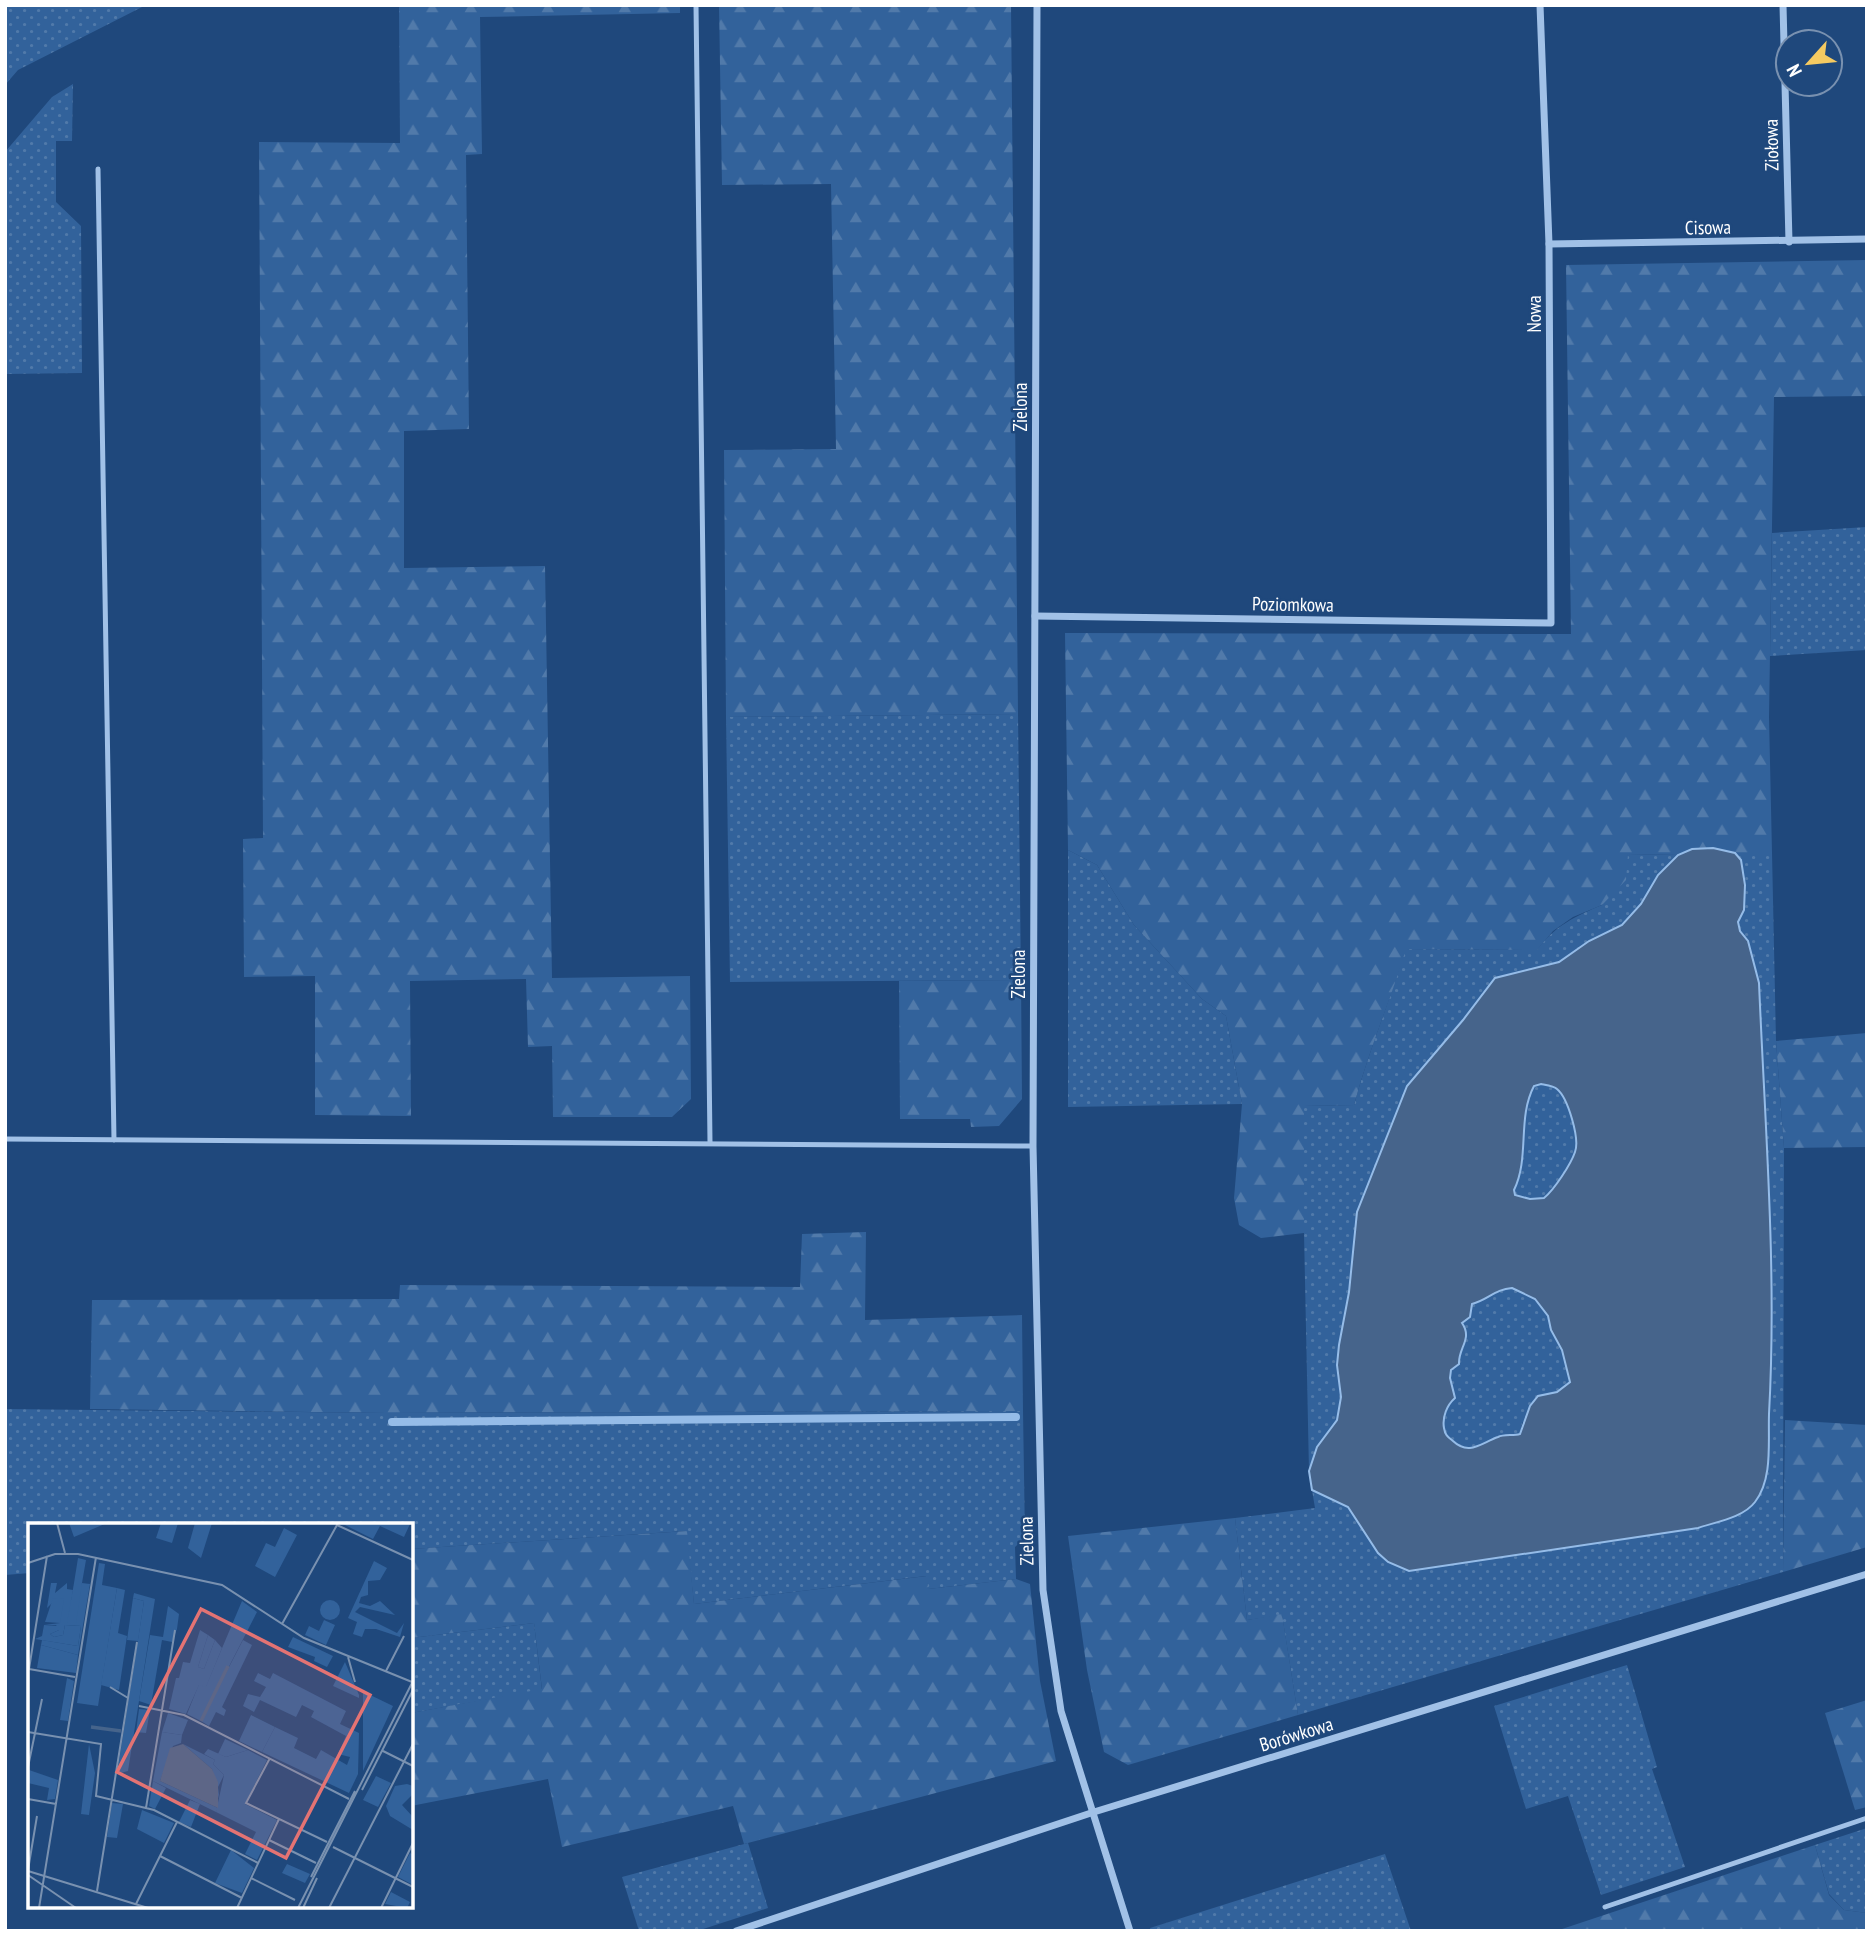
<svg xmlns="http://www.w3.org/2000/svg" width="1872" height="1936" viewBox="0 0 1872 1936" font-family="'PT Sans Narrow',sans-serif">
<style>
.grass{fill:url(#grass-dots)}
.forest{fill:url(#forest-firs)}
.water{fill:#46648b;stroke:#95bce8;stroke-width:2;fill-rule:evenodd}
.lines{fill:none;stroke-linecap:round;stroke-linejoin:round}
.stream{stroke:#95bce8;stroke-width:8}
.service{stroke:#a1c1e7;stroke-width:5}
.minor{stroke:#a1c1e7;stroke-width:7}
.labels{text-anchor:middle;dominant-baseline:central;stroke-width:5;stroke-linejoin:round;paint-order:stroke}
.street-label{font-size:19px;fill:#fff;stroke:#1f487c}
.inset-river{fill:none;stroke:#46648b;stroke-width:3.5}
.inset-road{fill:none;stroke:#7991b0;stroke-width:2}
.view{fill:#e47373;fill-opacity:0.15;stroke:#e47373;stroke-width:3.5}
.inset-edge{fill:none;stroke:#fff;stroke-width:3.5}
</style>
<defs>
<pattern id="grass-dots" width="8" height="8" patternUnits="userSpaceOnUse" patternTransform="scale(1.75)"><rect width="8" height="8" fill="#32629b"/><path d="M2 2h.1M6 6h.1" fill="none" stroke="#517aaa" stroke-width="1.8" stroke-linecap="round"/></pattern>
<pattern id="forest-firs" width="22" height="20" patternUnits="userSpaceOnUse" patternTransform="scale(1.75)"><rect width="22" height="20" fill="#32629b"/><path d="M5 1l3.5 6h-7zM16 11l3.5 6h-7z" fill="#517aaa"/></pattern>
</defs>
<rect width="100%" height="100%" fill="#1f487c"/>
<g class="grass">
<polygon points="5,5 146,5 18,70 5,85"/>
<polygon points="73,84 72,141 56,141 56,202 81,226 82,373 5,374 5,152 52,97"/>
<polygon points="1867,527 1867,650 1770,656 1772,533"/>
<polygon points="1018,714 1021,980 730,982 726,717"/>
<polygon points="1068,850 1097,865 1134,925 1202,999 1226,1016 1242,1104 1068,1107"/>
<polygon points="1735,853 1772,853 1776,1041 1784,1148 1783,1572 1298,1715 1282,1615 1247,1620 1235,1518 1315,1508 1312,1490 1348,1507 1378,1553 1754,1503 1766,1480 1771,1375 1771,1252 1759,983 1748,941 1740,931 1738,922 1744,910 1741,860"/>
<path d="M1628,854L1678,855L1658,875L1641,904L1622,925L1589,941L1559,962L1495,978L1463,1020L1349,1292L1339,1345L1337,1365L1341,1397L1337,1420L1317,1447L1309,1471L1304,1233V1106L1354,1105C1368,1052 1390,1002 1405,949L1537,950C1554,926 1576,916 1602,905Z"/>
<path d="M1541,1084C1546,1085 1554,1086 1557,1089C1568,1098 1580,1139 1575,1152C1571,1164 1554,1190 1544,1198L1530,1199L1515,1195L1514,1190C1530,1157 1517,1118 1534,1086Z"/>
<path d="M1512,1288L1535,1299L1548,1317L1551,1330L1562,1350L1570,1382L1522,1423L1520,1434C1513,1435 1504,1434 1498,1437C1481,1443 1469,1456 1453,1441C1448,1437 1445,1435 1444,1428C1442,1417 1447,1405 1455,1398L1450,1378L1451,1370L1459,1364L1458,1357L1464,1347L1462,1323L1472,1304C1487,1300 1495,1290 1512,1288Z"/>
<polygon points="5,1409 387,1413 1023,1411 1025,1538 1015,1547 1016,1579 928,1589 926,1576 694,1604 686,1531 411,1549 411,1525 30,1525 30,1573 5,1575"/>
<polygon points="534,1623 542,1690 411,1713 411,1638"/>
<polygon points="1627,1665 1657,1767 1652,1769 1685,1867 1601,1895 1568,1796 1526,1809 1494,1706"/>
<polygon points="1867,1828 1867,1913 1844,1910 1829,1894 1815,1845"/>
<polygon points="748,1843 768,1908 697,1931 639,1931 622,1877"/>
<polygon points="1385,1854 1411,1931 1151,1931 1150,1928"/>
</g>
<g class="forest">
<polygon points="399,5 680,5 680,13 480,17 482,154 466,155 469,429 404,431 404,568 545,566 552,978 690,976 691,1099 672,1117 553,1117 552,1046 528,1047 526,979 410,981 411,1116 315,1115 315,976 244,977 243,839 263,838 259,142 400,143"/>
<polygon points="719,5 1011,5 1018,714 726,717 724,450 836,449 831,184 722,185"/>
<path d="M1867,260V396L1774,397L1769,717L1772,853H1735L1713,848L1692,849L1678,855L1628,854L1626,880L1602,905L1573,917L1553,931L1537,950L1406,949C1390,1002 1368,1052 1354,1105L1304,1106V1233L1261,1238L1239,1225L1234,1198L1242,1104L1226,1016L1202,999L1134,925L1097,865L1068,850L1065,633L1571,634L1566,265Z"/>
<polygon points="1021,980 1022,1099 999,1126 971,1127 970,1119 900,1119 899,981"/>
<polygon points="1867,1033 1867,1147 1784,1148 1776,1041"/>
<polygon points="866,1232 865,1320 1022,1315 1023,1411 387,1413 90,1409 92,1300 399,1299 400,1285 800,1287 802,1234"/>
<polygon points="1785,1420 1867,1425 1867,1547 1783,1572"/>
<polygon points="1235,1518 1247,1620 1282,1614 1298,1715 1128,1765 1104,1752 1087,1670 1068,1536"/>
<polygon points="687,1531 694,1604 927,1576 928,1589 1016,1579 1030,1584 1040,1681 1056,1761 744,1844 733,1806 562,1847 548,1779 411,1806 411,1713 542,1689 534,1623 411,1638 411,1549"/>
<polygon points="1867,1700 1867,1807 1855,1810 1825,1713"/>
<polygon points="1815,1845 1829,1895 1844,1910 1867,1913 1867,1931 1556,1931"/>
</g>
<path class="water" d="M1713,848L1735,853L1741,860L1745,885L1744,910L1738,922L1740,931L1748,941L1759,983C1765,1127 1777,1271 1769,1414C1768,1442 1773,1479 1755,1502C1743,1518 1715,1522 1698,1528L1409,1571L1388,1562L1378,1553L1348,1507L1312,1490L1309,1471L1317,1447L1337,1420L1341,1397L1337,1365L1339,1345L1349,1292L1357,1212L1407,1086L1463,1020L1495,978L1559,962L1589,941L1622,925L1641,904L1658,875L1678,855L1692,849ZM1541,1084C1546,1085 1554,1086 1557,1089C1568,1098 1580,1139 1575,1152C1571,1164 1554,1190 1544,1198L1530,1199L1515,1195L1514,1190C1530,1157 1517,1118 1534,1086ZM1512,1288L1535,1299L1548,1316L1551,1330L1562,1350L1570,1382L1557,1392L1538,1396L1530,1406L1520,1434C1513,1436 1504,1434 1498,1437C1481,1443 1469,1456 1453,1441C1448,1437 1445,1435 1444,1428C1442,1417 1447,1405 1455,1398L1450,1378L1451,1370L1459,1364C1458,1348 1473,1339 1462,1323L1470,1317L1472,1304C1488,1300 1495,1289 1512,1288Z"/>
<g class="lines">
<polyline class="stream" points="392,1422 1016,1417"/>
<g class="service">
<polyline points="696,5 710,1142"/>
<polyline points="98,169 114,1140"/>
<polyline points="5,1139 1033,1146"/>
<polyline points="1605,1907 1867,1818"/>
</g>
<g class="minor">
<polyline points="1037,5 1033,1146 1043,1590 1061,1711 1130,1931"/>
<polyline points="1783,5 1789,242"/>
<polyline points="1549,244 1867,239"/>
<polyline points="1035,616 1551,623 1549,244 1540,5"/>
<polyline points="736,1931 1094,1812 1867,1574"/>
</g>
</g>
<g class="labels">
<g class="street-label">
<text transform="translate(1771 145) rotate(-91)">Ziołowa</text>
<text transform="translate(1708 227) rotate(-1)">Cisowa</text>
<text transform="translate(1534 314) rotate(-90)">Nowa</text>
<text transform="translate(1020 407) rotate(-90)">Zielona</text>
<text transform="translate(1293 604) rotate(1)">Poziomkowa</text>
<text transform="translate(1018 974) rotate(-90)">Zielona</text>
<text transform="translate(1026 1541) rotate(-91)">Zielona</text>
<text transform="translate(1296 1734) rotate(-17)">Borówkowa</text>
</g>
</g>
<g transform="translate(28 1523)">
<rect width="385" height="385" fill="#1f487c"/>
<path d="M41,0H79L46,14ZM133,0H150L144,20L128,15ZM167,0H184L173,35L160,25ZM313,0H377L382,1L376,14L352,3L345,16ZM50,35L58,37L54,60L62,61L50,132L13,122L14,117L50,123L53,103L37,102L35,112L26,114L22,111L31,107L28,102H16L32,100L24,80L19,85L23,60H29L27,70L39,60V66L45,67L43,80L54,60H46ZM71,40L77,41L74,62L89,65L70,183L49,180ZM105,75L116,78L110,118L99,117ZM292 87a10 10 0 1 1 20 0a10 10 0 1 1-20 0ZM214,78L229,89L173,198L159,191L171,161L178,163ZM140,83L151,91L149,106L144,119L134,117L123,182L111,178L122,112L135,114ZM296,97L307,102L298,122L277,112L281,103L291,108ZM180,112L187,117L176,146L170,144ZM317,139L331,172V175L305,163ZM334,168L365,183L335,248V171ZM111,186L122,187L118,210L108,209ZM223,192L247,204L234,229L211,218ZM134,209L154,212L153,220L145,223L132,258L190,285L188,289L125,258ZM197,216L220,227L198,234L190,231ZM61,221L67,250L61,292L53,291ZM155,221L187,237L185,241L196,252L190,264L192,280L184,246ZM1,247L30,257L27,276L19,277L21,265L0,260ZM259,341L282,351L277,360L254,350ZM363,369L382,379L379,385L357,381Z" fill="#32629b"/>
<path d="M256,5L269,12L247,54L227,43L238,20L247,24ZM346,38L359,45L352,57L340,58V72L333,74L331,80L342,83L352,78L367,92L332,84L327,89L369,110L376,100L372,114L348,106H337L334,114L325,111L329,99L320,95ZM46,60H54L48,100H39ZM89,65L97,67L90,110L99,113L91,167L73,162ZM106,70L127,76L100,248L89,251L116,78L105,75ZM25,75L36,76L32,100L17,99ZM16,102L31,103V107L22,111L26,114L35,112L37,102L53,103L50,123L7,116L14,113ZM172,107L180,112L170,144L176,146L187,117L194,125L178,164L171,162L158,191L141,186L148,155H151L155,139L162,140ZM265,114L305,133L299,144L286,138L287,134L260,124ZM215,117L224,122L194,184L198,187L196,193L188,189L181,203L173,198ZM13,122L50,132L48,150L9,145ZM230,150L242,156L245,150L318,188L312,201L331,210L330,251L321,270L234,229L247,204L270,215L266,225L288,236L293,227L319,242L322,234L310,231L318,213L283,194L286,188L274,182L268,194L232,177L226,189L215,183L220,171L232,174L238,164L226,158ZM39,155L46,158L40,198L32,197ZM140,190L160,197L154,212L134,209ZM180,226L198,234L220,227L239,237L217,281L249,297L229,337L217,331L228,309L188,289L196,252L185,241L187,237L176,231ZM348,253L363,260L350,284L335,277ZM125,258L138,265L127,286L121,283ZM162,277L172,281L163,304L151,299ZM84,280L95,281L89,315L79,314ZM114,287L146,300L136,320L109,306ZM203,327L226,345L214,370L187,360ZM382,330L385,332V362L370,354Z" fill="#32629b"/>
<path d="M379,261L385,263V271L374,282L385,294V307L362,293L358,283L367,263Z" fill="#32629b"/>
<path d="M155,221L184,246L190,259V285L132,258L142,225Z" fill="#46648b"/>
<path class="inset-river" d="M173,198L200,143M63,204L93,208"/>
<path class="inset-road" d="M29,0L37,30M0,40L27,31H50L194,62L276,115L384,159M254,101L309,2L385,37M320,134L327,159M1,146L19,33M1,146L47,154M358,148L376,113M82,164L100,175M111,183L156,192L321,276M0,209L73,221L68,273L126,287L230,340M355,228L385,243M242,235L218,280L299,319M0,244L14,176M334,267L385,167M0,276L28,281M118,285L147,107M241,317L288,340M305,324L385,364M132,333L214,375M0,347L9,293M0,348L120,385M0,352L48,385M283,354L327,268M223,355L267,377M69,368L109,119M108,381L149,299M11,385L68,34M209,385L251,296M270,385L385,158M275,385L289,355M301,385L385,221M353,385L385,320"/>
<path class="view" d="M173,86L342,172L258,335L89,249Z"/>
<rect width="385" height="385" class="inset-edge"/>
</g>
<rect width="1872" height="1936" fill="none" stroke="#ffffff" stroke-width="14"/>
<g transform="translate(1809 63) rotate(243)"><circle r="33" fill="#1f487c" stroke="#7991b0" stroke-width="2"/>
<path d="M0-5L12 26L0 18L-12 26Z" fill="#f5ca61"/>
<text y="-10" font-size="19" font-weight="bold" text-anchor="middle" fill="#ffffff">N</text>
</g>
</svg>
